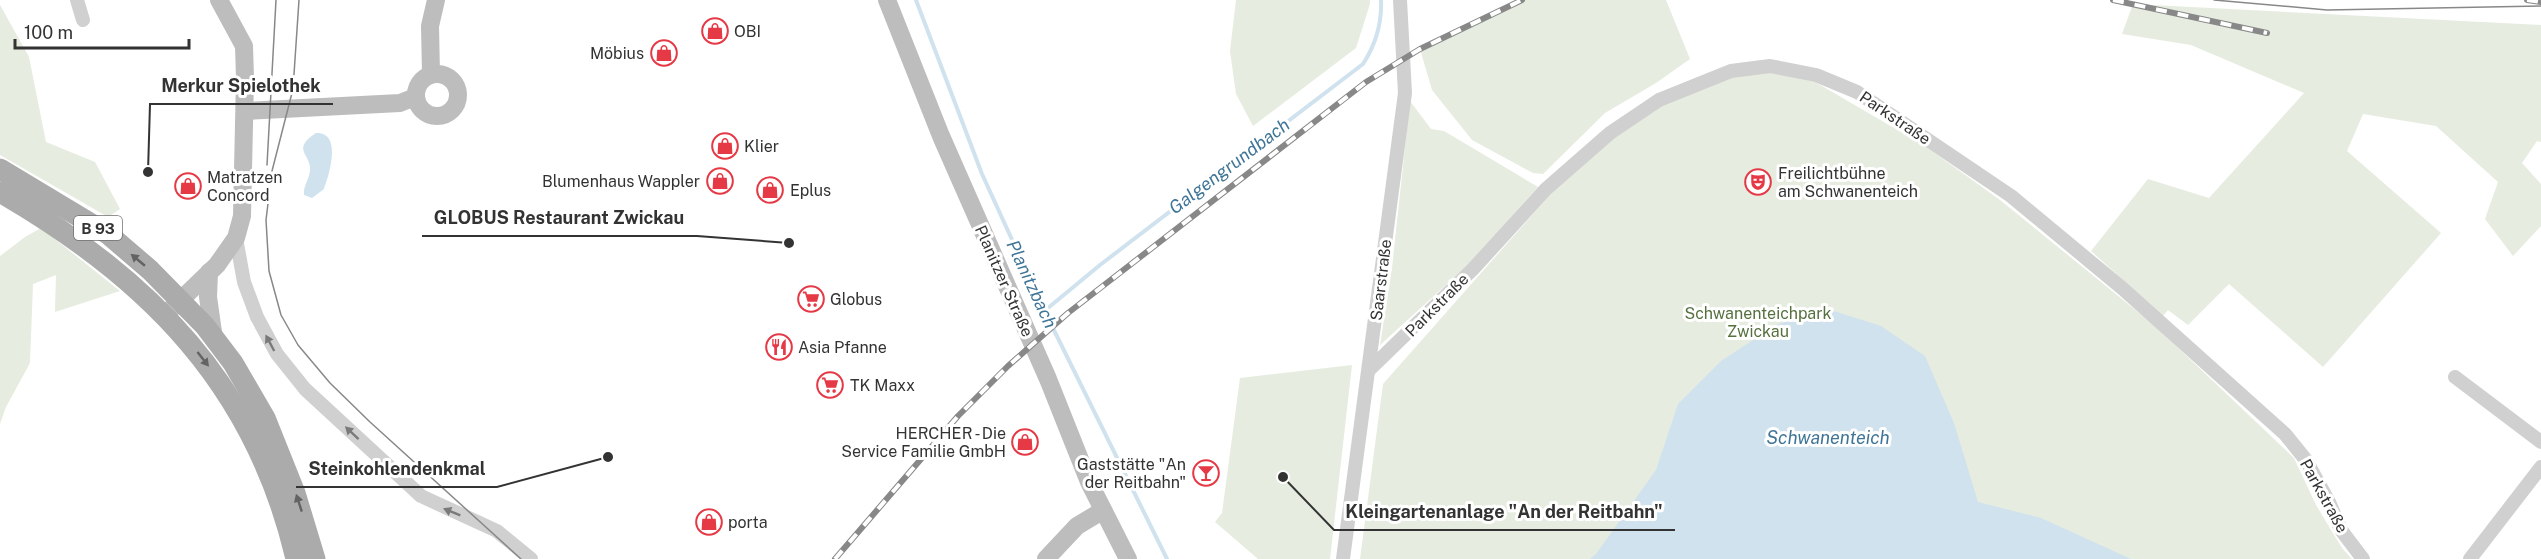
<svg xmlns="http://www.w3.org/2000/svg" width="2541" height="559" viewBox="0 0 2541 559" font-family="'Public Sans',sans-serif">
<style>
.green{fill:#e6ecdf}
.water{fill:#cfe2ee}
.lines{fill:none;stroke-linecap:round;stroke-linejoin:round}
.stream{stroke:#cfe2ee;stroke-width:4}
.street{stroke:#d0d0d0;stroke-width:14}
.secondary{stroke:#bdbdbd;stroke-width:18}
.primary{stroke:#ababab;stroke-width:21}
.tram{stroke:#888;stroke-width:1.5}
.rail-casing{stroke:#888;stroke-width:6}
.rail{stroke:#fff;stroke-width:4;stroke-dasharray:11;stroke-linecap:butt}
.oneway{fill:#636363}
.oneway2{fill:#7a7a7a}
.labels{text-anchor:middle;dominant-baseline:central;stroke-width:6;stroke-linejoin:round;paint-order:stroke}
.shield{fill:#fff;stroke:#707070;stroke-width:1.5}
.shield-label{font-size:15px;font-weight:bold;fill:#333}
.poi-label{font-size:16px;fill:#333;stroke:#fff;text-anchor:start}
.street-label{font-size:16px;fill:#333;stroke:#fff}
.park-label{font-size:16px;fill:#56703f;stroke:#fff}
.water-label{font-size:18px;font-style:italic;fill:#3f7597;stroke:#fff}
.leader{fill:none;stroke:#333;stroke-width:2}
.callout-dot{fill:#333;stroke:#fff;stroke-width:2}
.callout-label{font-size:18px;text-anchor:middle;font-weight:bold;fill:#333;stroke:#fff;stroke-width:6;stroke-linejoin:round;paint-order:stroke}
</style>
<rect width="100%" height="100%" fill="#fff"/>
<g class="green">
<polygon points="1236,0 1370,0 1370,4 1356,48 1253,126 1236,94 1230,51"/>
<polygon points="1522,0 1666,0 1690,59 1656,83 1605,113 1543,174 1533,173 1472,140 1432,90 1420,49"/>
<polygon points="2133,4 2541,25 2541,142 2537,141 2522,163 2541,184 2541,226 2513,256 2485,219 2498,182 2436,126 2363,114 2347,151 2441,233 2323,367 2229,284 2188,325 2168,310 2163,316 2091,251 2148,179 2209,198 2304,93 2191,45 2122,34"/>
<polygon points="0,5 29,57 46,142 95,162 120,209 108,217 0,155"/>
<polygon points="1779,72 1810,79 1925,146 2000,200 2154,325 2294,458 2316,505 2342,548 2352,559 1360,559 1383,384 1556,188 1608,137 1685,89 1751,73"/>
<polygon points="1410,101 1431,129 1444,131 1538,187 1467,266 1380,345 1392,268"/>
<polygon points="41,228 120,291 55,312 56,275 33,284 30,363 6,407 0,424 0,256 25,237"/>
<polygon points="1352,365 1330,559 1258,559 1215,522 1222,513 1240,378"/>
</g>
<g class="water">
<path d="M316,133C342,132 330,173 324,189L312,198L304,195C303,186 309,180 310,171C312,154 290,150 316,133Z"/>
<polygon points="1824,308 1881,326 1925,356 1954,423 1978,502 2041,518 2131,559 1590,559 1596,554 1656,470 1678,404 1721,361 1776,325"/>
</g>
<g class="lines">
<g class="stream">
<polyline points="916,0 982,174 1046,314 1167,559"/>
<path d="M1046,314L1048,308L1100,265L1363,64C1376,44 1382,23 1381,0"/>
</g>
<g class="street">
<polyline points="77,0 83,20"/>
<polyline points="236,238 244,282 257,317 277,354 305,389 421,496 497,531 531,559"/>
<polyline points="1369,370 1473,269 1546,189 1610,133 1659,100 1731,71 1770,66 1816,75 1857,92 2011,196 2122,288 2285,434 2306,460 2329,502 2341,530 2363,559"/>
<polyline points="2455,377 2541,442"/>
<polyline points="1343,559 1405,93 1400,0"/>
<polyline points="2470,559 2541,467"/>
</g>
<g class="secondary">
<polyline points="887,0 941,136 1048,379 1089,482 1128,559"/>
<circle cx="437" cy="95" r="21"/>
<polyline points="431,74 430,26 436,0"/>
<polyline points="245,111 400,103 415,97"/>
<polyline points="209,272 208,297 214,339"/>
<polyline points="165,315 217,265 236,238 242,216 245,78 244,46 219,0"/>
<polyline points="1046,559 1077,526 1102,511"/>
</g>
<g class="primary">
<polyline points="0,169 108,234 150,270 205,326 233,363 265,418 295,493 315,559"/>
<path d="M0,192C149,278 256,386 296,559"/>
</g>
<g class="tram">
<polyline points="299,0 293,89 272,171 266,220 269,271 281,315 298,345 330,383 370,422 521,559"/>
<polyline points="2214,0 2327,10 2541,6"/>
<polyline points="267,165 276,0"/>
</g>
<g class="rail-casing">
<g id="rail">
<polyline points="2113,0 2267,33"/>
<polyline points="2527,0 2541,2"/>
<polyline points="835,559 958,416 1008,366 1068,313 1366,82 1420,49 1522,0"/>
</g>
</g>
<use href="#rail" class="rail"/>
</g>
<defs><path id="oneway-solid" d="M-6-.8H1V-3.2L6.5 0L1 3.2V.8H-6Z" transform="scale(1.5)"/></defs>
<g class="oneway">
<use href="#oneway-solid" transform="translate(138 260) rotate(-140)"/>
<use href="#oneway-solid" transform="translate(203 359) rotate(52)"/>
<use href="#oneway-solid" transform="translate(299 503) rotate(-108)"/>
</g>
<g class="oneway2">
<use href="#oneway-solid" transform="translate(270 343) rotate(-118)"/>
<use href="#oneway-solid" transform="translate(352 433) rotate(-137)"/>
<use href="#oneway-solid" transform="translate(452 512) rotate(-158)"/>
</g>
<defs>
<g id="shop-ring" transform="scale(1.35)"><circle r="9.5" fill="#fff" stroke="#e63946" stroke-width="1.5"/><path d="M-5-2.5h2.3a2.7 3.5 0 0 1 5.4 0H5L5.5 6h-11ZM-1.5-2.5h3a1.5 2.3 0 0 0-3 0Z" fill="#e63946"/></g>
<g id="theatre-ring" transform="scale(1.35)"><circle r="9.5" fill="#fff" stroke="#e63946" stroke-width="1.5"/><path d="M-5-5.5Q0-4 5-5.5V0Q5 5 0 6Q-5 5-5 0ZM-3.3-2.5H-1v1.5H-3.3ZM1-2.5H3.3v1.5H1ZM-2.8 1Q0 5.5 2.8 1Z" fill="#e63946"/></g>
<g id="supermarket-ring" transform="scale(1.35)"><circle r="9.5" fill="#fff" stroke="#e63946" stroke-width="1.5"/><path d="M-6-5.5h2.5l.6 2H6L4.5 2H-2.5L-4.4-4H-6ZM-1.5 3.2a1.3 1.3 0 1 0 .1 0ZM3 3.2a1.3 1.3 0 1 0 .1 0Z" fill="#e63946"/></g>
<g id="restaurant-ring" transform="scale(1.35)"><circle r="9.5" fill="#fff" stroke="#e63946" stroke-width="1.5"/><path d="M-5-6h1v4h1v-4h1v4h1v-4h1v5L-1.5 .5V6h-2V.5L-5-1ZM5-6V6H3V1.5H1.5Q1.5-4 5-6Z" fill="#e63946"/></g>
<g id="bar-ring" transform="scale(1.35)"><circle r="9.5" fill="#fff" stroke="#e63946" stroke-width="1.5"/><path d="M-6-5H6L.8 .8V4.5H3.5V6h-7V4.5H-.8V.8Z" fill="#e63946"/></g>
</defs>
<g fill-rule="evenodd">
<use href="#shop-ring" x="715" y="31"/>
<use href="#shop-ring" x="664" y="53"/>
<use href="#shop-ring" x="725" y="146"/>
<use href="#shop-ring" x="720" y="181"/>
<use href="#theatre-ring" x="1758" y="182"/>
<use href="#shop-ring" x="188" y="186"/>
<use href="#shop-ring" x="770" y="190"/>
<use href="#supermarket-ring" x="811" y="299"/>
<use href="#restaurant-ring" x="779" y="347"/>
<use href="#supermarket-ring" x="830" y="385"/>
<use href="#shop-ring" x="1025" y="442"/>
<use href="#bar-ring" x="1206" y="473"/>
<use href="#shop-ring" x="709" y="522"/>
</g>
<g class="labels">
<rect class="shield" x="74" y="216" width="48" height="24" rx="4.5"/>
<g class="shield-label">
<text x="98" y="228">B 93</text>
</g>
<g class="poi-label">
<text x="734" y="31">OBI</text>
<text x="644" y="53" text-anchor="end">Möbius</text>
<text x="744" y="146">Klier</text>
<text x="1778" y="173">Freilichtbühne<tspan x="1778" dy="18">am Schwanenteich</tspan></text>
<text x="207" y="177">Matratzen<tspan x="207" dy="18">Concord</tspan></text>
<text x="700" y="181" text-anchor="end">Blumenhaus Wappler</text>
<text x="790" y="190">Eplus</text>
<text x="830" y="299">Globus</text>
<text x="798" y="347">Asia Pfanne</text>
<text x="850" y="385">TK Maxx</text>
<text x="1006" y="433" text-anchor="end">HERCHER - Die<tspan x="1006" dy="18">Service Familie GmbH</tspan></text>
<text x="1186" y="464" text-anchor="end">Gaststätte "An<tspan x="1186" dy="18">der Reitbahn"</tspan></text>
<text x="728" y="522">porta</text>
</g>
<g class="street-label">
<text transform="translate(1895 118) rotate(34)">Parkstraße</text>
<text transform="translate(1381 280) rotate(-83)">Saarstraße</text>
<text transform="translate(1004 281) rotate(66)">Planitzer Straße</text>
<text transform="translate(1437 305) rotate(-45)">Parkstraße</text>
<text transform="translate(2324 496) rotate(61)">Parkstraße</text>
</g>
<g class="park-label">
<text x="1758" y="313">Schwanenteichpark<tspan x="1758" dy="18">Zwickau</tspan></text>
</g>
<g class="water-label">
<text transform="translate(1229 166) rotate(-37)">Galgengrundbach</text>
<text transform="translate(1032 284) rotate(65)">Planitzbach</text>
<text x="1828" y="437">Schwanenteich</text>
</g>
</g>
<path class="leader" d="M148 172L150 104H333M789 243L697 236H422M608 457L497 487H296M1283 477L1334 530H1675"/>
<g class="callout-dot">
<circle cx="148" cy="172" r="6"/>
<circle cx="789" cy="243" r="6"/>
<circle cx="608" cy="457" r="6"/>
<circle cx="1283" cy="477" r="6"/>
</g>
<g class="callout-label">
<text x="241" y="92">Merkur Spielothek</text>
<text x="559" y="224">GLOBUS Restaurant Zwickau</text>
<text x="397" y="475">Steinkohlendenkmal</text>
<text x="1504" y="518">Kleingartenanlage "An der Reitbahn"</text>
</g>
<path d="M15 39v9h174v-9" fill="none" stroke="#333333" stroke-width="3"/>
<text x="24" y="39" font-size="18" fill="#333333" stroke="#ffffff" stroke-width="4.5" paint-order="stroke">100 m</text>
</svg>
